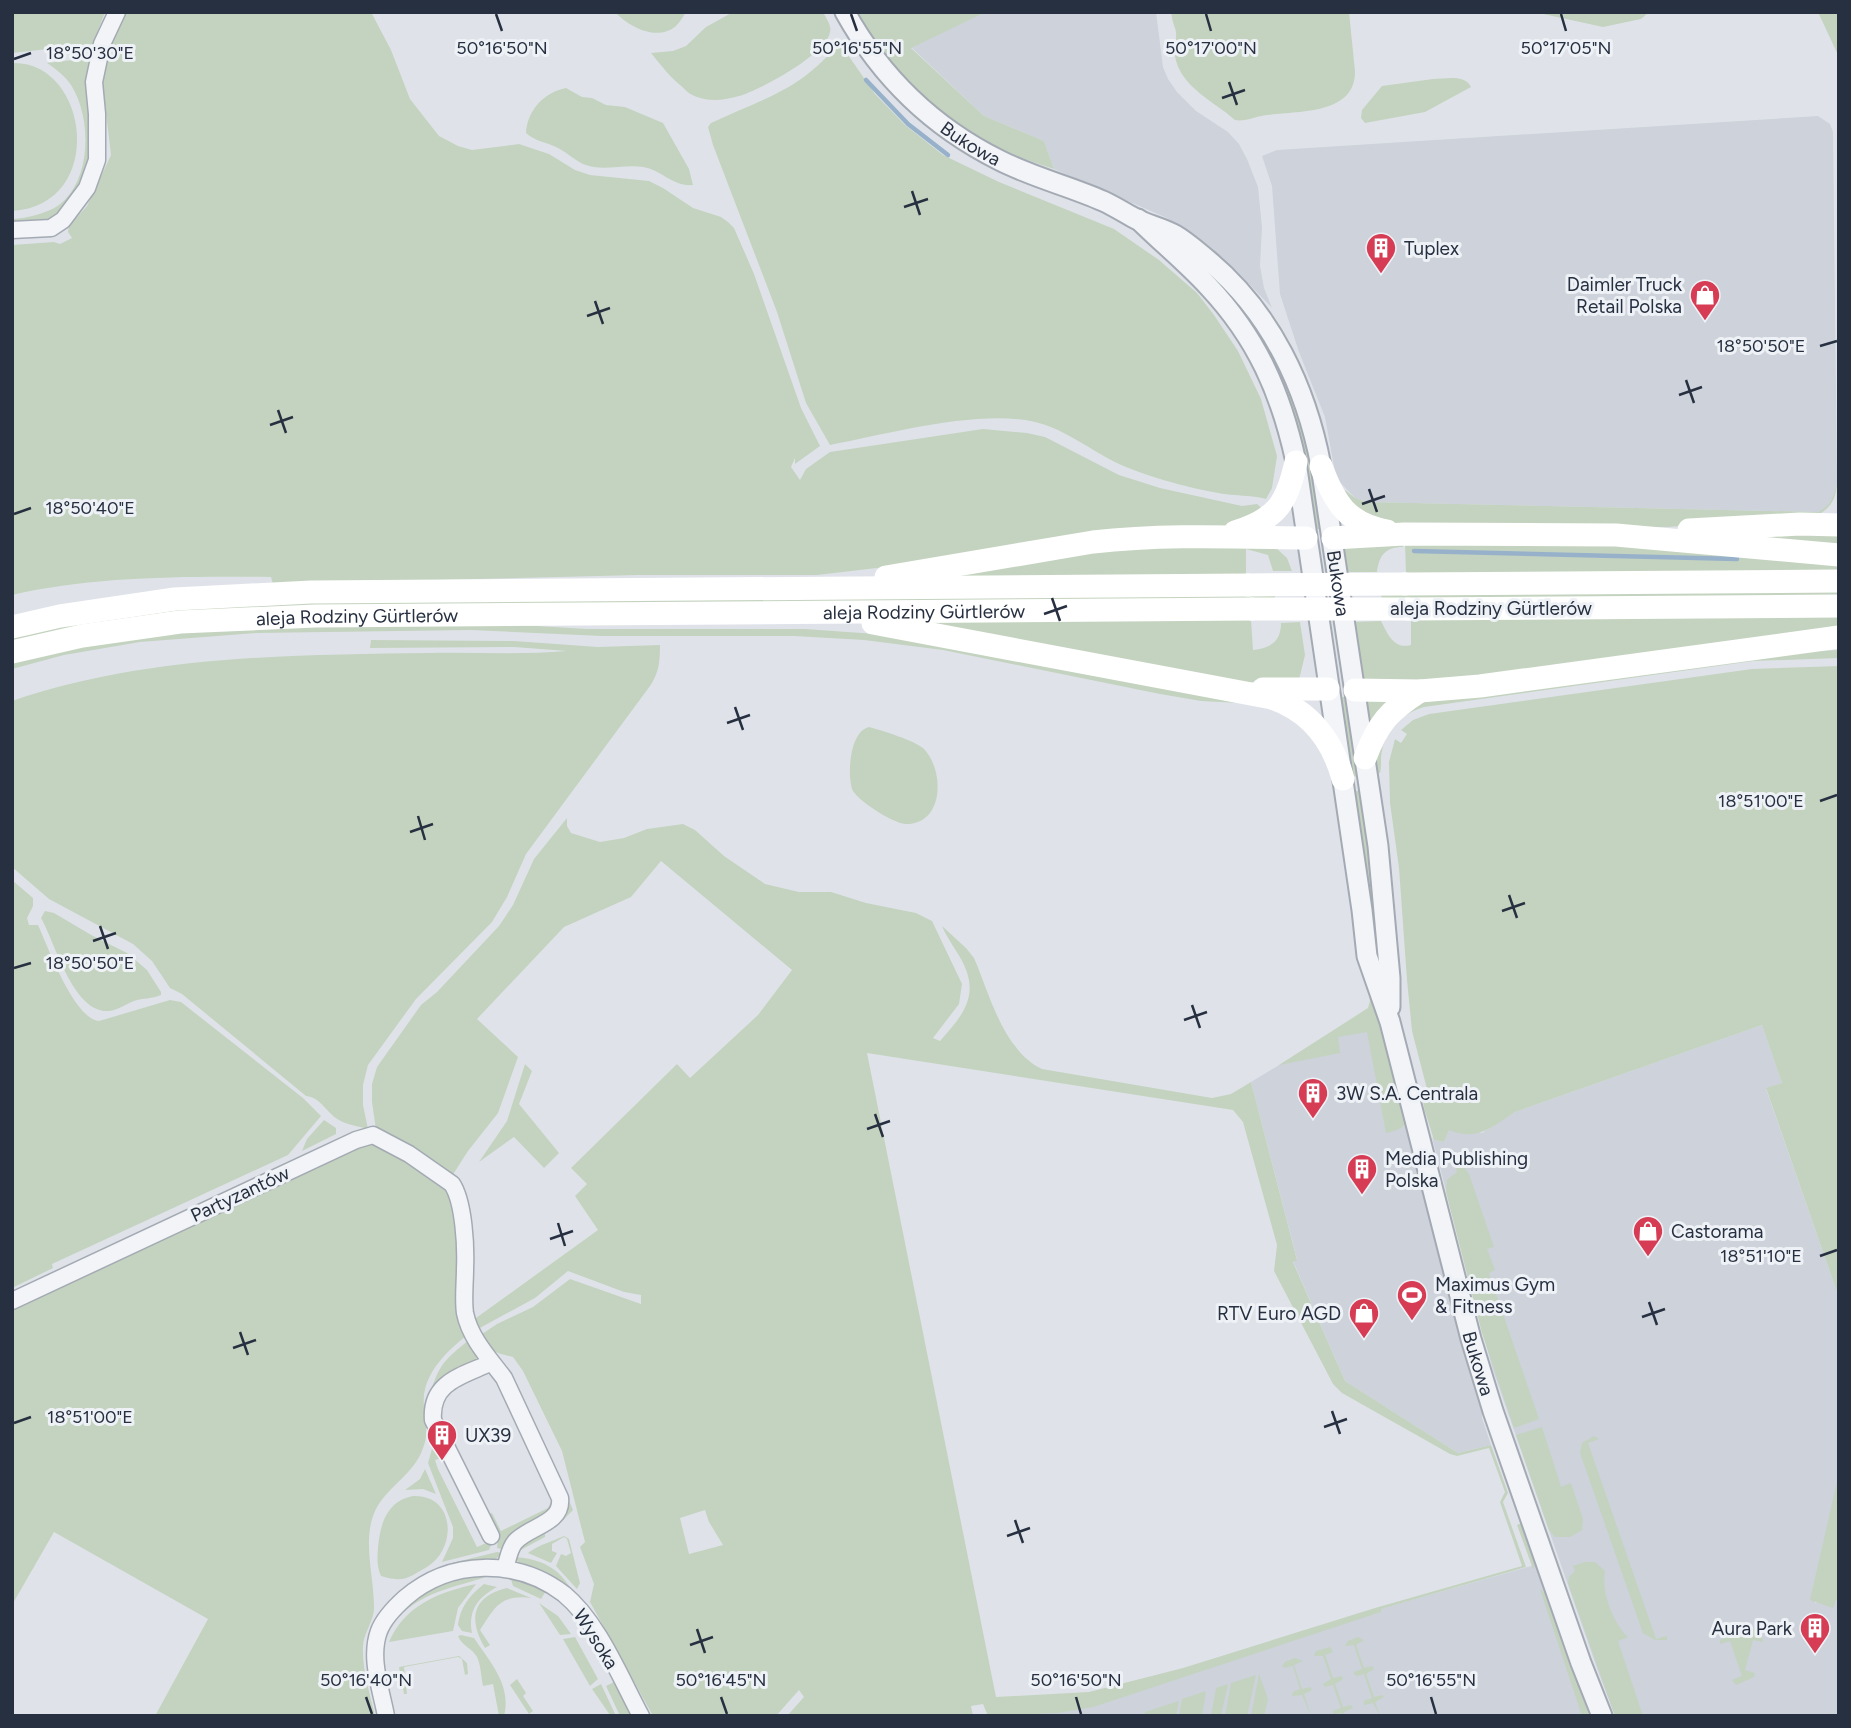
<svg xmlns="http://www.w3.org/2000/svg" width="1851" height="1728" viewBox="0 0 1851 1728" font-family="Figtree,sans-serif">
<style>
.built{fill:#cdd2db}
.green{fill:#c4d3bf;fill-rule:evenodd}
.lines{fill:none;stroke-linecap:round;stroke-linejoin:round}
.stream{stroke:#97b1cb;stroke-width:4.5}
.minor-casing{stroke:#a4aab3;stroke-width:19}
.tertiary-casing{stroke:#a4aab3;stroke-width:23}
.minor{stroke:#f2f4f7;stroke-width:16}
.tertiary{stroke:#f2f4f7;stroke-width:19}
.secondary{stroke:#fff;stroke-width:23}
.secondary-bridge{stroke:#fff;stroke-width:23}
.ticks{fill:none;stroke:#273041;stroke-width:2.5}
.labels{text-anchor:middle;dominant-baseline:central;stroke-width:6;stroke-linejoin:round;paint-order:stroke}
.street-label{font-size:19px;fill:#273041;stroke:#eef2f6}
.poi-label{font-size:19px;fill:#273041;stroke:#eef2f6;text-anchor:start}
.ticks-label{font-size:18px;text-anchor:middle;fill:#273041;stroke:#eef2f6;stroke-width:6;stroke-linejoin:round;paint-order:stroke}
</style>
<rect width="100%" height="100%" fill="#dfe3e9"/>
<g class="built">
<polygon points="986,12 1156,12 1163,67 1168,79 1177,92 1196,111 1228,132 1239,144 1247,159 1258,187 1262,227 1260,266 1264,288 1272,308 1236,270 1167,218 1054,169 1044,141 984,116 911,47"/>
<polygon points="1818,116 1830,124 1833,132 1837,483 1834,496 1825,509 1818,512 1366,502 1355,498 1336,478 1325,417 1299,352 1280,294 1272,186 1262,156 1277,150"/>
<polygon points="1376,1006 1484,1409 1482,1410 1482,1418 1491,1445 1458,1453 1345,1381 1293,1261 1297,1259 1251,1082"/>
<polygon points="1762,1025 1782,1083 1766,1089 1839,1298 1839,1473 1815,1603 1839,1595 1839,1716 1615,1716 1598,1671 1492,1367 1432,1137 1434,1140 1444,1142 1449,1129 1482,1133 1515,1112"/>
<polygon points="1536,1560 1589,1716 1001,1716 1190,1669 1380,1612 1380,1609 1535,1565"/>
</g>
<g class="green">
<polygon points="12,12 105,12 93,44 12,53"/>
<path d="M123,12H371L391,50L410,99L439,136L458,146L472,150L519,144L549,154L575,170L590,175L649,181L663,188L693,208L721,217L728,222L734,228L754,274L801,408L820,446L795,464V458L791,467L800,480L806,469L830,452L983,429L1027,433L1045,437L1119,475L1160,488L1242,506L1257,504L1266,512L1244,525L817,575H638L273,584L271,577C190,576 91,576 12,595V245L54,242L60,244L72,238L68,232L69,226L87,206L111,155L102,80L111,43Z"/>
<path d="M615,12H686C683,17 680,22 676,26C657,42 629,27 615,12Z"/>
<path d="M733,12H823C826,18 832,26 830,32C827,54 760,90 739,96C726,100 710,102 697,97C688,94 686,90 680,85C668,75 661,65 651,53L673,51L686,46L706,27Z"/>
<path d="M833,12H835C861,60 896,104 941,135C990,169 1045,186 1099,210C1180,247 1242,318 1273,401C1285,435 1295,469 1275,502L1273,500C1293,469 1284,435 1272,403C1241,320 1179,248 1098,211C1049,190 997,176 953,145C902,110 863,66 833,12Z"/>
<path d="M855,12H986L911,48L984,116L1044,141L1054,169C963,142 905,92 855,12Z"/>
<path d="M1171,12H1349L1355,71C1356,115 1298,111 1267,115C1257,116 1245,122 1235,120C1215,102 1180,87 1175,56C1174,47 1178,36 1175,28C1173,22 1172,19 1171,12Z"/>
<polygon points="1534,12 1649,12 1641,19 1603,27"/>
<polygon points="1818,12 1839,12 1839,57"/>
<path d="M839,42L875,94L905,125L943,155L999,182L1114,229L1159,260L1197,293L1214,315L1238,351L1261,399L1277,456L1272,488L1266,499C1255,496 1246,496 1234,495C1206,493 1152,478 1126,467C1092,453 1063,425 1025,420C968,412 887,434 830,445L806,403L777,312L713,145L708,127L711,123C762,99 804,89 839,42Z"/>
<path d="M89,58L91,59L87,79L91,111L90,162L80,185L63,208L44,222L12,224V219C27,218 46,214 59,205C92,180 92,118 71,85C65,76 56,69 47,63Z"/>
<path d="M12,63C89,60 108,205 12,211Z"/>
<path d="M1433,79C1446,79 1465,74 1471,87L1425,112L1365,123L1361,118L1362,110L1382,86Z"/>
<path d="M566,88L582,97L592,98L606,105L625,107L663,123L689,169L693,185C673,187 662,170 643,167C623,164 602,172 583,164C573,159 565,151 556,147C545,142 535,141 526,133C527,111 544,92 566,88Z"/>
<polygon points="1190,253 1235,295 1281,366 1308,441 1321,529 1315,529 1299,432 1284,387 1270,361"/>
<path d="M1837,483C1836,498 1832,507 1818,515L1668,527L1412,526L1373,520L1346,498L1345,490L1355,498L1366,502L1818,512C1831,506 1834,496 1837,483Z"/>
<polygon points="1839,531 1839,548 1735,535"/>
<polygon points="1405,541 1583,541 1839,562 1839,573 1406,575"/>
<path d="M1403,542V547C1386,547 1379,555 1377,572H1345L1341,545Z"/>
<polygon points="1275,547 1287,558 1292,571 1273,571 1268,555 1246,549 1246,577 907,578 1104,548"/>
<polygon points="1839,589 1839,597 1382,599 1381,594"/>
<polygon points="1275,594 1275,600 649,606 12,643 12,635 47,627 210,604"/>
<path d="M1839,613V629L1473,678L1362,683L1352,622L1381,621C1387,632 1393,650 1411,645V618Z"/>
<path d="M1251,619L1253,650C1270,648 1281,642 1281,623L1300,622L1305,655L1298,684L1245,682L893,620Z"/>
<polygon points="502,624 587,629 805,629 890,635 1239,703 1201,701 1160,694 943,650 864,640 794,636 602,636 471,630 257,633 140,642 64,655 12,669 12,661 50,651 205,628"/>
<path d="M371,640L514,641L598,647L660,645C660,661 659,673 650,686L526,854L507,897L492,922L416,999L368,1065L363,1085V1105L368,1129C358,1126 347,1125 339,1120C326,1113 322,1098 306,1096L182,994L170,988L152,961L133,944L49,899L12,867V701C146,655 289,655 429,653C474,652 522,655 567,651L514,647L370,648Z"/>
<path d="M1839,650V658L1753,661L1424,707C1403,713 1386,729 1382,751C1380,758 1382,766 1380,773H1375C1371,737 1389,710 1424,698L1603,676L1753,654Z"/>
<path d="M1839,666V1298L1766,1088L1782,1083L1762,1025L1515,1112C1492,1127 1477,1142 1449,1130L1444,1142L1434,1140L1424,1108L1423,1100L1427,1089L1412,1031L1407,980L1399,868L1390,803L1389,762L1395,739L1401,743L1407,734L1401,730L1413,720L1429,714L1752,669Z"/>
<polygon points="1391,696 1369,725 1365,698"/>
<polygon points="1341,697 1346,697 1359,776 1351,777"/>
<path d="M869,727C883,731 914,740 924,749C945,771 944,825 905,824C893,823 856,800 852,789C847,773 850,731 869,727Z"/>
<polygon points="1361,790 1380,916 1385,978 1376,960 1353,792"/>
<path d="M567,818V826L571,833L600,842L624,838L647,829L683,824L695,830L724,856L765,884L799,892H831L866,903L916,913L932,921L962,984L959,1004L933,1038L940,1041C963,1015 981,995 961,959C955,948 947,938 942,926L966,948L974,958C990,995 1003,1050 1042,1069L1212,1098L1231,1094L1251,1082L1297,1260L1293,1262L1345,1381L1458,1453L1491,1445L1508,1493L1503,1502L1526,1567L1381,1609V1612L1093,1707L1058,1713L988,1716L983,1704L971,1706L973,1716H787L804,1697L799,1690L776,1716H653L590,1602L594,1584L580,1547L585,1542L562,1451L523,1371L513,1357C493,1352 492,1353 482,1334L497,1324L533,1307L570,1279L641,1304V1295L624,1292L568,1271L535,1298L478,1329L476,1318L598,1230L575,1196L587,1184L571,1168L677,1064L690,1078L758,1015L792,970L661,861L631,897L564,927L477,1019L518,1057L498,1113L468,1151L452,1176L376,1130L372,1102V1084L377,1067L421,1005L437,992L499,926L513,905L534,859ZM867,1053L1233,1110L1243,1122L1277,1245L1274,1271L1333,1384L1342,1393L1450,1454L1457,1456L1489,1448L1505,1492L1500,1502L1522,1566L1375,1608L1183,1668L1089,1692L996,1697ZM705,1510L709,1522L723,1545L689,1554L680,1518Z"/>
<path d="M12,880L33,898V906L27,918L29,925H38C48,947 74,1019 99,1021L170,1000L181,1002L303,1098L321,1116L288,1155L52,1264L53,1268L12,1288Z"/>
<path d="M45,911L54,913L93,936L127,953L147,970L161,992V995C152,999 143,998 134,1001C126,1004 118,1010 109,1011C73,1014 55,942 41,918Z"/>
<path d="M1363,960L1406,1115C1408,1128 1396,1131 1386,1133L1367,1032L1338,1037L1340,1053L1279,1065L1368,1008L1370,1001Z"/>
<polygon points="525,1064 532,1071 519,1104 559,1153 544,1168 514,1137 479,1162 507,1121"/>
<polygon points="324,1120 336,1128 336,1134 302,1151 307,1139"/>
<path d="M373,1135L452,1184L466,1336C445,1353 421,1376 424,1406C425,1421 429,1434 423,1448C414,1475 387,1486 375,1511C362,1540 374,1576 374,1606C375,1620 363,1633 363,1647C362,1669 370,1694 375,1716H155L208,1619L54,1532L12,1605V1309Z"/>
<polygon points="1464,1167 1469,1174 1494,1247 1487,1249 1495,1270 1489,1273 1539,1419 1514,1428 1482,1333 1446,1192 1447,1180 1457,1172 1456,1168"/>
<path d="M469,1340L477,1355L475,1362L441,1381L432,1388C440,1363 448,1357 469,1340Z"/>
<polygon points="1542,1427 1561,1487 1571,1483 1583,1519 1582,1530 1570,1537 1555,1537 1549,1530 1516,1435"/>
<polygon points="1594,1436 1599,1439 1588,1443 1656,1639 1667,1636 1667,1640 1655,1640 1643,1633 1580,1453 1582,1443"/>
<polygon points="435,1438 444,1457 435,1460 438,1469 477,1547 493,1540 489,1550 442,1562 453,1538 453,1527 428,1463"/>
<polygon points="555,1468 573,1510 559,1524 545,1533 545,1537 517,1552 519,1545 553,1525"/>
<polygon points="425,1469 436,1494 423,1489 405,1490 420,1479"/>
<polygon points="1839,1473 1839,1600 1836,1600 1833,1608 1810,1600"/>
<polygon points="546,1486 549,1486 554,1508 502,1549 497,1548 498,1538 487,1515 492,1513 501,1531 548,1508 552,1501"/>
<path d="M413,1496C455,1494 458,1548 427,1567C407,1578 405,1583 381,1576C377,1568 377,1557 378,1548C380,1524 387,1501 413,1496Z"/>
<polygon points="1522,1523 1536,1562 1533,1569 1517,1525"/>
<path d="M564,1536L569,1539L580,1583L577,1589L556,1566L561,1554L566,1556L571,1553L567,1539L564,1537L552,1544V1551L557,1553L551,1563L528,1553C540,1544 551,1542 564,1536Z"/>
<polygon points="497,1552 502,1553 494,1561 428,1573 452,1563"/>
<path d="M515,1557C540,1559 559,1567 571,1590L520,1565Z"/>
<path d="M1585,1562H1595L1605,1571C1601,1592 1613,1623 1628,1637L1618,1641L1643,1716H1615L1568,1583L1569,1577L1575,1571L1573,1566Z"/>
<path d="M497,1573C462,1587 425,1588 397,1619C391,1626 388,1636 383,1643C387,1615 427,1586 453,1578C466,1574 483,1575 497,1573Z"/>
<polygon points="510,1576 547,1589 541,1599 513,1586"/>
<path d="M476,1584L458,1608L453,1631L389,1642C405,1605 439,1592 476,1584Z"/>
<path d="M484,1584L497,1587C477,1598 468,1611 472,1633L462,1631L458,1625C460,1607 470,1595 484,1584Z"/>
<path d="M507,1588L531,1598C499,1594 494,1609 480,1630L490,1645L485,1648C468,1620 472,1596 507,1588Z"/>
<polygon points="1540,1589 1550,1598 1589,1716 1582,1716"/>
<polygon points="539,1603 558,1616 571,1634 560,1635"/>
<polygon points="1750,1628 1761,1632 1763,1642 1753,1640 1745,1670 1755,1673 1754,1677 1736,1685 1732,1680 1742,1676 1730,1641 1720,1644 1720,1640"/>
<path d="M461,1635L474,1638C490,1662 512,1685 504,1716H499L493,1684L483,1686C481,1677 481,1665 477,1657C472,1648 462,1646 458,1636Z"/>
<polygon points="575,1637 598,1679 590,1686 563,1639"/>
<polygon points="1358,1637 1364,1640 1356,1645 1364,1668 1372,1666 1374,1669 1366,1674 1374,1697 1382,1695 1384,1697 1375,1702 1380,1716 1373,1703 1364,1705 1364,1701 1372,1698 1364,1674 1357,1676 1354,1674 1354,1672 1362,1669 1354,1645 1345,1646 1348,1641"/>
<polygon points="1330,1647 1333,1652 1325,1655 1333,1678 1341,1676 1343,1679 1335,1684 1343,1707 1351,1705 1353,1708 1344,1712 1345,1716 1342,1713 1333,1714 1333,1711 1341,1708 1333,1685 1325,1687 1323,1684 1331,1679 1323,1656 1314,1656 1316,1651"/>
<polygon points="459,1656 467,1663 468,1674 465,1675 462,1659 458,1657 404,1667 407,1694 404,1694 399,1667"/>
<polygon points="1295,1658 1303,1661 1294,1665 1302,1689 1310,1687 1312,1690 1304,1694 1311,1716 1302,1695 1292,1696 1293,1692 1300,1689 1293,1666 1285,1668 1282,1666 1285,1662"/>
<polygon points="1259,1674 1268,1699 1264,1716 1251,1716"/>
<polygon points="1256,1675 1247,1716 1225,1716 1231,1683"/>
<polygon points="517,1679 526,1693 523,1696 533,1711 529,1714 510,1685"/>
<polygon points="616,1681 634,1716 620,1716 606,1686"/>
<polygon points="601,1684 616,1716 610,1715 592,1689"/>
<polygon points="1228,1684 1221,1716 1211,1716 1216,1688"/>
<polygon points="1206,1691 1202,1716 1179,1716 1182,1699"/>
<polygon points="1179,1701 1176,1716 1144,1716 1145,1712"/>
</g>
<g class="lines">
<g class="stream">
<polyline points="866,80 908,124 948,155"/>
<polyline points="1414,551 1737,559"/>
</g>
<g class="minor-casing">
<g id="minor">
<polyline points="12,230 51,228 63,220 87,188 97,160 97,114 94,82 102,44 117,12"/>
<path d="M12,1301L356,1140L373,1135L409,1154L452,1184C464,1202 466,1247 465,1269C465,1283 463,1299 465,1313C470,1338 489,1358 504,1378L560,1498C563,1524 529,1526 515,1542C509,1549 508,1560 505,1568"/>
<path d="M490,1363C462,1376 430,1382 433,1420L491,1536"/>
<path d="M386,1716C381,1689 369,1658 379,1631C384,1618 395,1607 405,1598C450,1559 517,1558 564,1594C598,1622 620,1677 641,1716"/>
</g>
</g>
<g class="tertiary-casing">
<g id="tertiary">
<path id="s1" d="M845,12C881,77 933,127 999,160C1032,177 1069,186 1103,201C1114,206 1125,213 1136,219C1148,225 1163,228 1175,235C1187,242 1198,252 1209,261C1271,313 1306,387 1321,466L1378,846L1390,978V1007"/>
<path id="s2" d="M1138,219C1161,242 1186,262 1208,286C1257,338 1281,393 1296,462L1362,910L1367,956L1390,1022L1471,1339L1493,1411L1581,1663L1602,1716"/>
</g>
</g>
<use href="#minor" class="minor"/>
<use href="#tertiary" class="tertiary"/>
<g class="secondary">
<path d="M1321,466C1334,502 1347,524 1387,531"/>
<polyline points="1689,530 1800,524 1839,525"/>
<path d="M1235,532C1277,519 1287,503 1296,462"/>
<polyline points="1333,538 1404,534 1616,535 1839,555"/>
<path d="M886,577L1093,542C1164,534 1234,537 1306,538"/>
<polyline points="1405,584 1839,581"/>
<polyline points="1408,609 1839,606"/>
<path d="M873,623L1272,698C1310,711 1333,741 1343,779"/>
<polyline points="12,627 60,616 175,599 311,592 1248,585"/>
<path id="s3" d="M12,652L82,636L180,622L315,616L1252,609"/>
<polyline points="1263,689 1328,689"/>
<polyline points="1355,690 1420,691 1480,686 1839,637"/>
<path d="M1365,758C1378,723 1389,711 1420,691"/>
</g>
<g class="secondary-bridge">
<polyline points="1248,585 1405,584"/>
<polyline points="1252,609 1408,609"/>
</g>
</g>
<path class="ticks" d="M496,14L502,31M851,14L857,31M1206,14L1211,31M1561,14L1566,31M14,59L31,53M1229,82L1237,105M1222,98L1245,90M912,191L920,215M904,207L928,199M595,301L603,324M587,316L610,308M1820,346L1837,341M1686,380L1694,403M1679,395L1702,387M278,410L286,433M270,425L293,417M1369,489L1377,512M1362,504L1385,496M14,514L31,508M1052,598L1060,621M1044,614L1067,606M735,707L743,730M727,723L750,715M1820,801L1837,795M418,816L425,840M410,832L433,824M1509,895L1517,918M1502,911L1525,903M100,926L108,949M93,941L116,933M14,968L31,963M1192,1005L1200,1028M1184,1020L1207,1012M875,1114L883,1137M867,1129L890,1121M558,1223L565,1246M550,1239L573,1231M1820,1256L1837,1250M1649,1302L1657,1325M1642,1317L1665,1309M240,1332L248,1355M233,1348L256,1340M1332,1411L1340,1434M14,1423L31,1417M1324,1427L1347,1419M1015,1520L1023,1543M1007,1536L1030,1528M697,1629L705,1653M690,1645L713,1637M366,1697L372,1714M721,1697L727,1714M1076,1697L1081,1714M1431,1697L1436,1714"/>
<defs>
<g id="building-pin" transform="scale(1.575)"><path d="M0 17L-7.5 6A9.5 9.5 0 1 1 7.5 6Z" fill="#d63c54" stroke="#eef2f6"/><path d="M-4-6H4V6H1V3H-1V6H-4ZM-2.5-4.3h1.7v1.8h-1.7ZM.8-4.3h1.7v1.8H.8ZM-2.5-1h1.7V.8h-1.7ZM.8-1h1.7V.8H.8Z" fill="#fff"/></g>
<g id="shop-pin" transform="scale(1.575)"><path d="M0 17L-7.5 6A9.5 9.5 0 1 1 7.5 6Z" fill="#d63c54" stroke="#eef2f6"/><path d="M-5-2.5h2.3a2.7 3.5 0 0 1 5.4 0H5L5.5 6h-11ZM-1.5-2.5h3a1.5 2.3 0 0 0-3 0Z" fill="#fff"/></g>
<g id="stadium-pin" transform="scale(1.575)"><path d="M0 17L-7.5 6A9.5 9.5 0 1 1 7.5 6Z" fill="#d63c54" stroke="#eef2f6"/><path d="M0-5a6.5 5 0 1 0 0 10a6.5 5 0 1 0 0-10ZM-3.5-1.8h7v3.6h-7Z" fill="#fff"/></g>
</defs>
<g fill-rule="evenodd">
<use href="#building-pin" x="1381" y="248"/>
<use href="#shop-pin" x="1705" y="295"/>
<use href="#building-pin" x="1313" y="1093"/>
<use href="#building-pin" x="1362" y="1169"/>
<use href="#shop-pin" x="1648" y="1231"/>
<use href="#stadium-pin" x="1412" y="1295"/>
<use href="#shop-pin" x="1364" y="1313"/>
<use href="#building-pin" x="442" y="1435"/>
<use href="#building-pin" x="1815" y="1628"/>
</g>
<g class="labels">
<g class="street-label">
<text stroke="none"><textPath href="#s1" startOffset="184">Bukowa</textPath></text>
<text stroke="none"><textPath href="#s1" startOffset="808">Bukowa</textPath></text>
<text x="1491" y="608">aleja Rodziny Gürtlerów</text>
<text stroke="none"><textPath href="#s3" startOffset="915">aleja Rodziny Gürtlerów</textPath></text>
<text stroke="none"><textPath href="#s3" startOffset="348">aleja Rodziny Gürtlerów</textPath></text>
<text transform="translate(240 1194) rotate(-25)">Partyzantów</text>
<text stroke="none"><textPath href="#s2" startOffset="1218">Bukowa</textPath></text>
<text transform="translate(596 1639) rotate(58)">Wysoka</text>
</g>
<g class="poi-label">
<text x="1404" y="248">Tuplex</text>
<text x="1682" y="284" text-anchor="end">Daimler Truck<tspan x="1682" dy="22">Retail Polska</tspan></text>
<text x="1336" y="1093">3W S.A. Centrala</text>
<text x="1385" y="1158">Media Publishing<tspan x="1385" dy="22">Polska</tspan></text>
<text x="1671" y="1231">Castorama</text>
<text x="1435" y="1284">Maximus Gym<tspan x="1435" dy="22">&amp; Fitness</tspan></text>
<text x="1341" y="1313" text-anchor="end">RTV Euro AGD</text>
<text x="465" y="1435">UX39</text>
<text x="1792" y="1628" text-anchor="end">Aura Park</text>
</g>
</g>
<g class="ticks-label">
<text x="502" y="54">50°16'50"N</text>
<text x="857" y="54">50°16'55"N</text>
<text x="1211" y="54">50°17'00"N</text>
<text x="1566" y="54">50°17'05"N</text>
<text x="90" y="59">18°50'30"E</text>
<text x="1761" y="352">18°50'50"E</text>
<text x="90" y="514">18°50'40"E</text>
<text x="1761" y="807">18°51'00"E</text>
<text x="90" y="969">18°50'50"E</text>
<text x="1761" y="1262">18°51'10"E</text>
<text x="90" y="1423">18°51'00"E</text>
<text x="366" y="1686">50°16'40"N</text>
<text x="721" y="1686">50°16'45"N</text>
<text x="1076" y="1686">50°16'50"N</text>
<text x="1431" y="1686">50°16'55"N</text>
</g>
<rect width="1851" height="1728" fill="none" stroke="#273041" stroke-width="28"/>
</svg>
